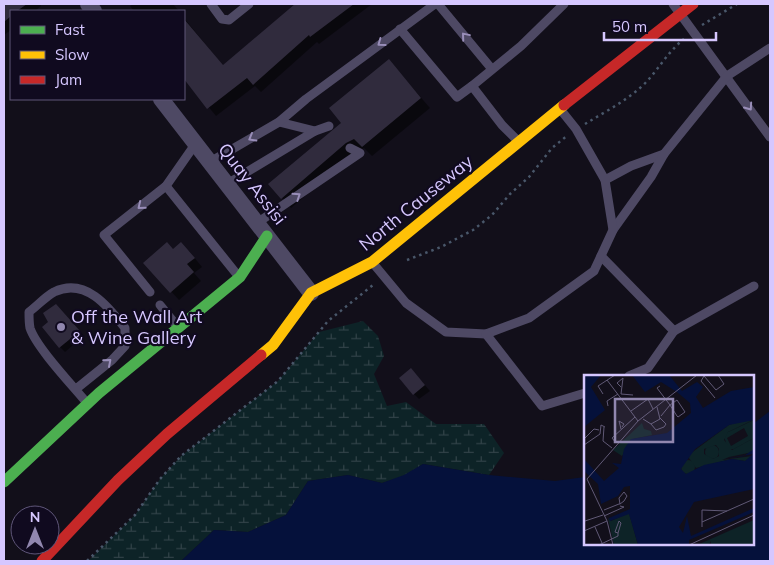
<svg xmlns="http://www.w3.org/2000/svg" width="774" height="565" viewBox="0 0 774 565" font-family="Mulish,sans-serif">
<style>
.wetland{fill:url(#wetland-marsh)}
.water{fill:#05113b}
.shadow{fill:#0007}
.building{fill:#302b3d}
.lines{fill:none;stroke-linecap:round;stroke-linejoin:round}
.path{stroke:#49576a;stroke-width:2.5;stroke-dasharray:2.5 4;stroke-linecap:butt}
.lane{stroke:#4e4964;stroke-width:9}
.street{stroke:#4e4964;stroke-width:16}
.fast{stroke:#4caf50;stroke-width:11}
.slow{stroke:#ffc107;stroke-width:11}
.jam{stroke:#c62828;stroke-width:11}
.oneway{stroke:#998eb9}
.poi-dot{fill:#9187af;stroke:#100a1f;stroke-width:2}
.labels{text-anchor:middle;stroke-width:4.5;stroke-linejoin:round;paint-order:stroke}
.street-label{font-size:18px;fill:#d6c7ff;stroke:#100a1f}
.poi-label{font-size:18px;fill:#d6c7ff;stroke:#100a1f;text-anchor:start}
.inset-road{fill:none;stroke:#605976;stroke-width:1}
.view{fill:#9187af;fill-opacity:0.15;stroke:#9187af;stroke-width:2.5}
.inset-edge{fill:none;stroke:#d6c7ff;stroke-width:2.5}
</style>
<defs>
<pattern id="wetland-marsh" width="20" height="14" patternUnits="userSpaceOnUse" patternTransform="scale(1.25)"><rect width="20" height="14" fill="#0d2327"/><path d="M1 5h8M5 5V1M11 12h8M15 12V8" fill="none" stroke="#304147"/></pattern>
</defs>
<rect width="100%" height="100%" fill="#120f1a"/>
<polygon class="wetland" points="363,321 378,336 384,356 374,374 387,406 406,402 436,424 484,424 504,453 489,475 423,464 404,476 382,483 348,475 308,481 286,515 248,532 214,530 181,561 88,561 135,515 160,479 181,456 278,381 319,332"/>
<polygon class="water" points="770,411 770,561 181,561 214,530 248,532 286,515 308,481 348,475 382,483 404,475 423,464 489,475 555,481 585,477 585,544 753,544 753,424"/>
<g class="shadow">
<polygon points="4,4 40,4 41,6 35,11 11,11 11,30 4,35"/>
<polygon points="133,4 173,4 179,11 134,11 130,6"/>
<polygon points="300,4 372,4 319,44 317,42 261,92 255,86 216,116 184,77 184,18 224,67"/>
<polygon points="398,71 430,108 372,156 364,148 356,152 291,208 270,184 343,123"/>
<polygon points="173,250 189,251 202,267 194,273 201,281 179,300 145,263"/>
<polygon points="61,310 84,336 65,352 60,347 50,322"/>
<polygon points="411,369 430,391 419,399 414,394"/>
</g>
<g class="building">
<polygon points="4,4 27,4 17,11 11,11 11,16 4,22"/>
<polygon points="295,4 354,4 310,37 309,35 253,85 247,78 207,109 184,79 184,19 223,65"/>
<polygon points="389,59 421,98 362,147 354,139 346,143 281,199 268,184 341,123 329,108"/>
<polygon points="167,242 173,249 181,242 195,258 187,264 194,272 170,293 143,263"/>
<polygon points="56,304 80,331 59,348 42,327 48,322 43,313"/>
<polygon points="411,368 425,385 413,395 399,378"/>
</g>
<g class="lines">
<g class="path">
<polyline points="702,25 737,4"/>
<path d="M585,124c18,-11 39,-22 55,-36 17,-15 26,-35 44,-49"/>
<polyline points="407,260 441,247 473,230 492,215 510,194 529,177 552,148 568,135"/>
<polyline points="87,561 135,515 160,479 181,456 278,381 328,321 373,285"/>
</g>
<g class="lane">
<polyline points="211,4 222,19 229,20 249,4"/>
<polyline points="438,4 491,68"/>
<polyline points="673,4 770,137"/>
<polyline points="400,29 457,97 472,86"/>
<polyline points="279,122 315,131 329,126"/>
<polyline points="519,142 502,125 472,86 521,46 564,4"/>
<polyline points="210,162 279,122 306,99 435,4"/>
<polyline points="605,180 631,166 664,154"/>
<polyline points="227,184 315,131"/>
<polyline points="166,186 239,277"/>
<polyline points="257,223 360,153 350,148"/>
<polyline points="613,230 651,177 664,154 727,76 770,48"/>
<polyline points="601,256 674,331 648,368 629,376"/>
<polyline points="372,262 406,303 446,332 486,334 529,318 594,271 613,230 605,180 576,129 560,109"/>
<polyline points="150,292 104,235 166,186 196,143"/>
<polyline points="160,305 177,326"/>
<polyline points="674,331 754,286"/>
<polyline points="486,334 542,406 585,393"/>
<path d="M76,389l36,-29 13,-14v-18c-17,-22 -40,-51 -71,-36 -9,5 -17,14 -25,20 0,5 0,11 1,16 6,19 43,58 57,75"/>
</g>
<g class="street">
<polyline points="88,4 94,11"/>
<polyline points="161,99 311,293"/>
</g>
<polyline class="fast" points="4,482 99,393 240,277 267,236"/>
<polyline class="slow" points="261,355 273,345 311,293 372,262 564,105"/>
<g class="jam">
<polyline points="564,105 693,4"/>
<polyline points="42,561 118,480 167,434 261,355"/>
</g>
</g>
<defs><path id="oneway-chevron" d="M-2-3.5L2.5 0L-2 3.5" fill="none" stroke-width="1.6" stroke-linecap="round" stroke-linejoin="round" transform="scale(1.25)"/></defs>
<g class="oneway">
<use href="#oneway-chevron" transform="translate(465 36) rotate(-130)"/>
<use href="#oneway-chevron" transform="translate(381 43) rotate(144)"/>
<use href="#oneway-chevron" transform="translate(749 107) rotate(55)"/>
<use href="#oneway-chevron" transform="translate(252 138) rotate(150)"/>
<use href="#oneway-chevron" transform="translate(297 196) rotate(-34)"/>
<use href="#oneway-chevron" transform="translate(141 206) rotate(141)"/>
<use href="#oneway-chevron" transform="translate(108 362) rotate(-41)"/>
</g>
<circle class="poi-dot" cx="61" cy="327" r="5"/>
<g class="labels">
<g class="street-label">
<text transform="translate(252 184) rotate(52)" y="6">Quay Assisi</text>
<text transform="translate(416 203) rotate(-39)" y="6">North Causeway</text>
</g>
<g class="poi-label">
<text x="71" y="323">Off the Wall Art<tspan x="71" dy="21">&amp; Wine Gallery</tspan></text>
</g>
</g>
<g transform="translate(584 375)">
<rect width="170" height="170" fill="#120f1a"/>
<path d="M170,45v18l-20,11h-6l-4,-13 4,-4zM160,53l4,8 -17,10 -4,-8zM121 77a7 7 0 1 1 14 0a7 7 0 1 1-14 0ZM97 92a7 7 0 1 1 14 0a7 7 0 1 1-14 0Z" fill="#0d2327" fill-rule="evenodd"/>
<path d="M160,45h9l-25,12 -4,8 8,10 22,-12 -1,14 -24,5 -7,3 30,-4 -7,5 -14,-2 -35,9 -7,-10 1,-4 39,-29zM132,70l3,4v7l-6,3 -9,-5v-5zM58,48l2,6 7,2 1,4 -19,4 -11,17 -9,-6zM170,145v20l-3,5h-40v-4l-2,4h-12z" fill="#0d2327" fill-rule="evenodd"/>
<path d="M45,138l9,32h-24l-6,-27 3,3z" fill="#0d2327"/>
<path d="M0,0h17l-10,12 14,23 -21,17zM48,0h37l13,16 15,-9 6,5 -7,10 7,11 28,-17 23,-4v33l-25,5 -34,24 -14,20 5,5 18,-9 28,-6 13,2 8,-7 -29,5 20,-3 10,-7v40l-60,13 -15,25 4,6 4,-17 4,20 63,-28v4l-65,28v5h-51l-9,-31 -19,7 -1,-3 21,-9v-23l-6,1 -6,9 -17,8 -3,-20 -14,-13v-12l20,22 15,-13 -7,-5 9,1 3,-15 7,-10 36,-6 24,-20 -1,-10 -13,-11 -16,-10 -16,10z" fill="#05113b"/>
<path class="inset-road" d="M120,1l12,14 8,-6 -6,-9M120,1l-3,5 14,17M23,5l31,41M76,11l-3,2 13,17 7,11 1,1 7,-5 -8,-12 -7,5 -9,11M37,12l-4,-4 6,-5 -2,16 12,1M19,19l-5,-8 17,-11M24,31l-1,-5 11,-7M47,36l17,-12 5,10M59,44l8,5 9,-5 -3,-12M67,49l5,6 8,-3 2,-3 -6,-6M20,52l-1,14 9,7M37,54l-2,-8 5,3 -2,3M0,64l10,-10 5,1M32,68l-4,-5 23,-21M0,70l16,-11 1,-9 4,2M20,135l15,-6h1l4,-3 3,-5 -3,-4 -5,6 1,6M20,141l20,-9 -4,-1M1,146l18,-6M23,146l6,24M118,147l52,-23M11,152l7,16M118,152v-17l25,1M0,156l23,-10 -20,-42 51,-58 59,-46M15,170l19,-9v-3l3,-10 -2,-2 -4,11 3,1M105,170l65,-30"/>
<path class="view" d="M31,24h58v43h-58z"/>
<rect width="170" height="170" class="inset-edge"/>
</g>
<rect width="774" height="565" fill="none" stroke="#d6c7ff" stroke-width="10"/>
<rect x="10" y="10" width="175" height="90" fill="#100a1f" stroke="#5f5679"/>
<rect x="20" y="26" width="25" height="8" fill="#4caf50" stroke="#5f5679"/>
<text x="55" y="35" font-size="15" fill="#d6c7ff">Fast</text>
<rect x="20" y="51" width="25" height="8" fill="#ffc107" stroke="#5f5679"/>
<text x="55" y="60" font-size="15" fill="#d6c7ff">Slow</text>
<rect x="20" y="76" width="25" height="8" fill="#c62828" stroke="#5f5679"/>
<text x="55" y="85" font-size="15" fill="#d6c7ff">Jam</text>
<g transform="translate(35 530)"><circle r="24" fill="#100a1f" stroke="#5f5679"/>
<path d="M0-4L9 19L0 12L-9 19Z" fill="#9187af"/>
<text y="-8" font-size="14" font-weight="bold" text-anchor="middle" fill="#d6c7ff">N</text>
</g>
<path d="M604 32v8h112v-8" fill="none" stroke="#d6c7ff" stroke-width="2.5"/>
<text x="612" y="32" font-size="15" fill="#d6c7ff" stroke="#100a1f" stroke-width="4" paint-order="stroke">50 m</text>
</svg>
